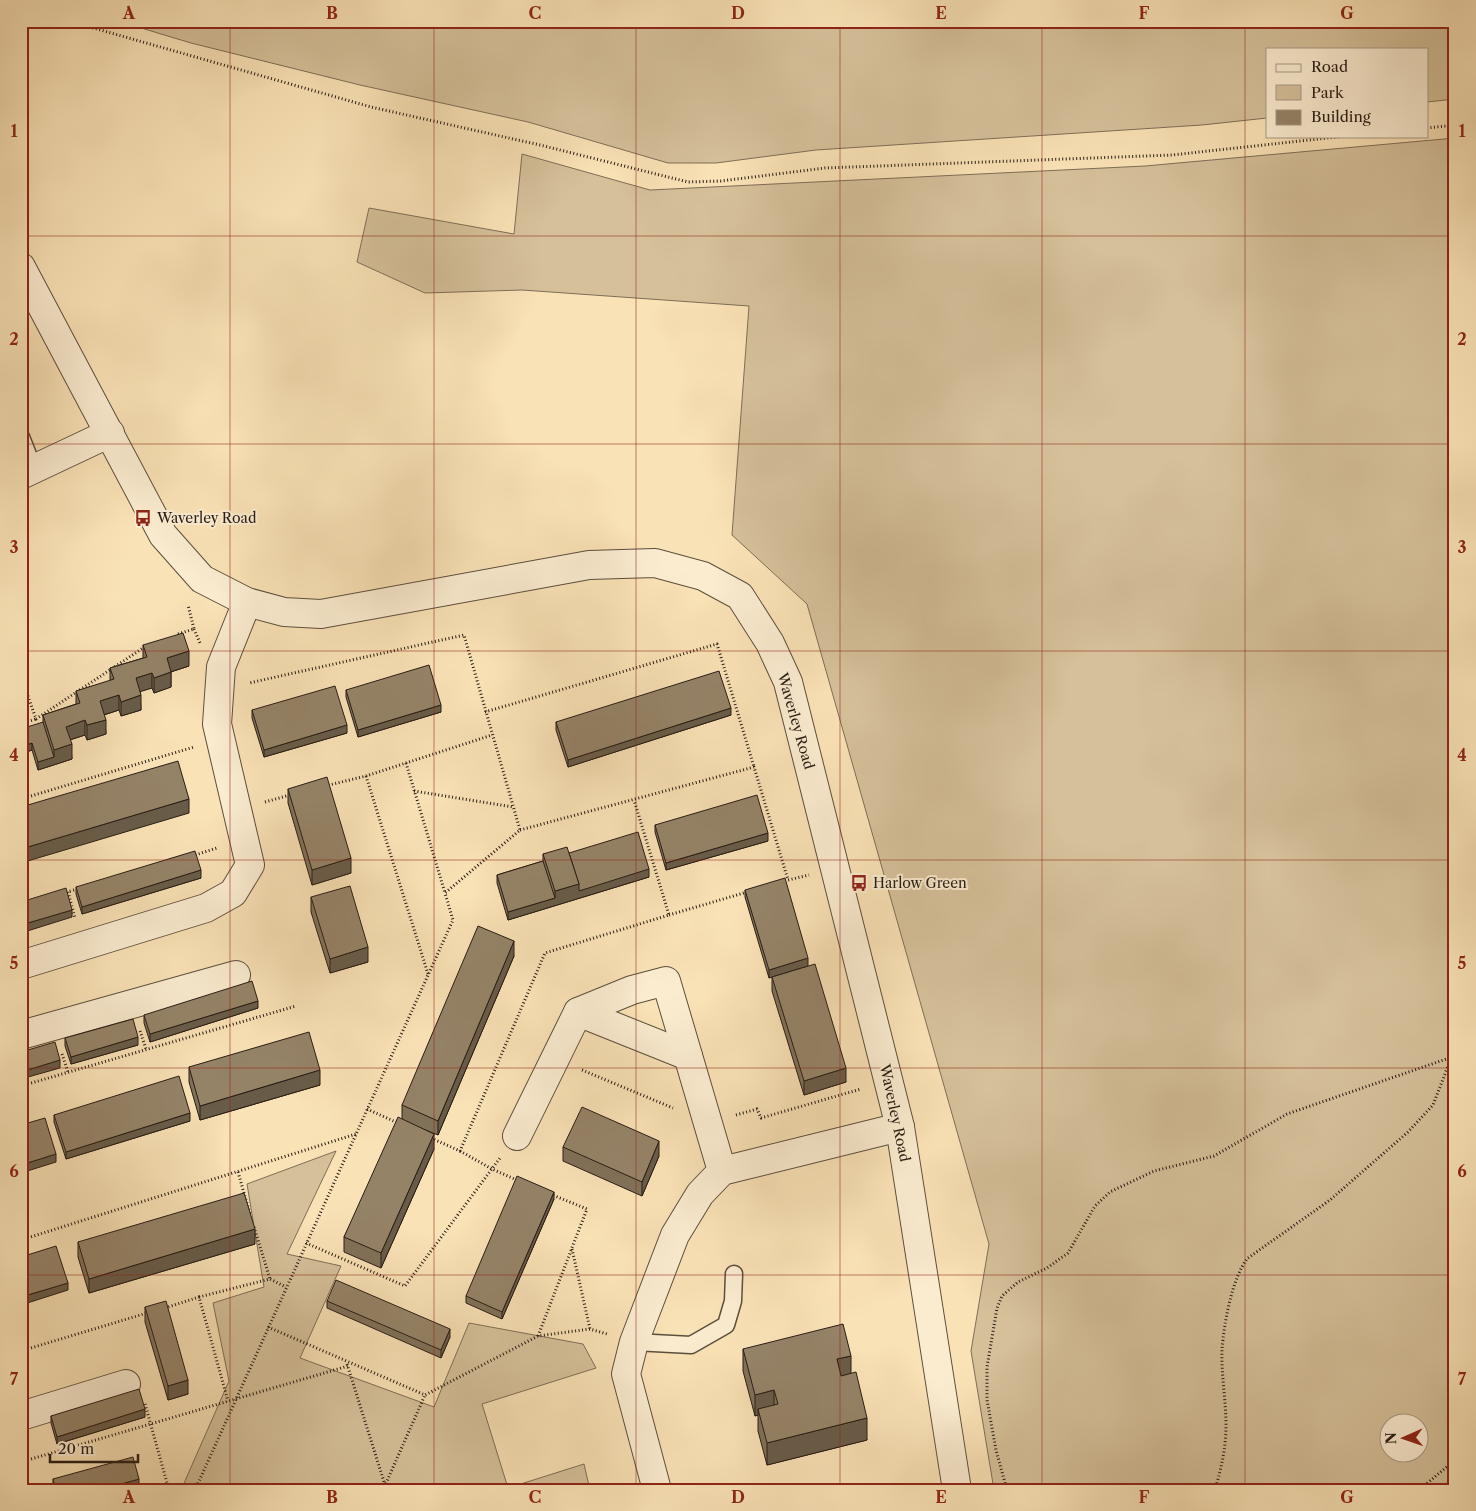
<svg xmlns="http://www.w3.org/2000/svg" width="1476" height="1511" viewBox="0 0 1476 1511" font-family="'Libre Caslon Text',serif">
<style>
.green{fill:#d5c09a;stroke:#7e6e57;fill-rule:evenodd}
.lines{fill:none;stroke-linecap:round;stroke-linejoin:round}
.service-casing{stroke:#5c4e3c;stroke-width:19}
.minor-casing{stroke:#5c4e3c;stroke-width:30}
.path{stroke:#281c14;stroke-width:3;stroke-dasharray:1 2.5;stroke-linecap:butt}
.service{stroke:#fbecd0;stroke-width:16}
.minor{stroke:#fbecd0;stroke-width:28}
.wall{fill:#807159;stroke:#281c14}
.shaded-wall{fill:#685c49;stroke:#281c14}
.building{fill:#958368;stroke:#281c14}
.grid{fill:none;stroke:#8f2418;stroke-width:1;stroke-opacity:0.55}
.labels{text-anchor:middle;stroke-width:4;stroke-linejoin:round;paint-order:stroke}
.poi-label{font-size:14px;fill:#281c14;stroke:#fbecd0;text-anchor:start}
.street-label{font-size:14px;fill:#281c14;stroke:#fbecd0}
.neatline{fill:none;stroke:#8f2418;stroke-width:2}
.grid-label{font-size:16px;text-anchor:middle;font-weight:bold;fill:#8f2418}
</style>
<rect width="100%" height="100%" fill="#f9e2b6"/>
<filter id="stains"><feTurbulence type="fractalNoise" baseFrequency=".004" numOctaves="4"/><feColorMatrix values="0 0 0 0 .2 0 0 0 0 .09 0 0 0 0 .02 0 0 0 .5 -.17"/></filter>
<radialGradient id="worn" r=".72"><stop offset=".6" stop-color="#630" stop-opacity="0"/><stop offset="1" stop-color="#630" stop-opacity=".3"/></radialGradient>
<g class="green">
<polygon points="118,21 1455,21 1455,99 1427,102 1427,49 1267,49 1267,118 1202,125 816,150 716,163 668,163 528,122 360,85 191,43"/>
<path d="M1455,138v1352h-461l-23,-139 18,-107 -182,-640 -75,-69 17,-229 -227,-16 -97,3 -68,-31 12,-54 145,26 8,-80 128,36 495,-24zM1388,1424h30v30h-30z"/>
<polygon points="336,1151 287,1254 341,1266 300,1358 434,1407 469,1323 583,1344 596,1368 482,1404 508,1488 584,1464 590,1490 181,1490 229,1381 213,1303 264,1287 247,1184"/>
</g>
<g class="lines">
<g class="service-casing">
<g id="service">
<polyline points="21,437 34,470"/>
<polyline points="634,1342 691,1345 726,1325 733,1301 734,1274"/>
</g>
</g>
<g class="minor-casing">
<g id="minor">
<polyline points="21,267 163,535 202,579 247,602 284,612 321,614 589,565 655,563 703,576 740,596 770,643 788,682 900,1127 957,1490"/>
<polyline points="21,475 110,433"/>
<polyline points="21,965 206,908 233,893 250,865 217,724 221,667 247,602"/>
<polyline points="578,1012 688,1056"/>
<polyline points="21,1035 236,975"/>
<polyline points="517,1136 578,1012 632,990 666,981 722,1171"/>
<polyline points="21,1416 126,1384"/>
<polyline points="657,1490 626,1374 634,1342 675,1235 700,1194 722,1171 900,1127"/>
</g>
</g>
<g class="path">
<polyline points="69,21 371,107 540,145 688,182 721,181 825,168 1172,155 1346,136"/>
<polyline points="1427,128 1455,125"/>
<polyline points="194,629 200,643"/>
<polyline points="178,634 194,629 188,605"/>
<polyline points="21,676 36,719 146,646"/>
<polyline points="485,712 717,644 754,767"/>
<polyline points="21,724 36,719"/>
<polyline points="406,763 445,893"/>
<polyline points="366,776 428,974"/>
<polyline points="325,786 366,776 492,735"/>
<polyline points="414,791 513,807"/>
<polyline points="21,799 194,747"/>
<polyline points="265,802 290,795"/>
<polyline points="520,830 754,767 788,880 809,875"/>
<polyline points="192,856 217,848"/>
<polyline points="68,892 75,918"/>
<polyline points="63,893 78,889"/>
<polyline points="669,915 747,892"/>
<polyline points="140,1031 146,1049"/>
<polyline points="62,1054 68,1072"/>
<polyline points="582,1070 673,1108"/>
<polyline points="21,1086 296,1006"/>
<polyline points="367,1109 398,1123"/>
<polyline points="736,1115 757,1109 761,1118 861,1089"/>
<polyline points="431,1138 460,1151 545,953 669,915 634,800"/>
<polyline points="460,1151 492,1169 519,1181"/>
<polyline points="238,1172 250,1214"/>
<polyline points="254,1227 270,1279"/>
<polyline points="21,1240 356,1134"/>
<polyline points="306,1243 405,1286 500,1158"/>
<polyline points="572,1249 590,1329"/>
<polyline points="199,1297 270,1279 286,1287"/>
<polyline points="165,1308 199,1297 228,1401"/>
<polyline points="268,1327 425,1395 538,1336 590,1329 607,1334"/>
<polyline points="538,1336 587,1209 550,1194"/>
<polyline points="21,1351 147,1313"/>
<polyline points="347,1364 385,1485 397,1490"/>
<polyline points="145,1404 169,1490"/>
<polyline points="21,1462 348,1366"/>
<polyline points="195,1490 453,920 445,893 520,830 464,635 249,683"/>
<polyline points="367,1490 384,1485"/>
<polyline points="383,1490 425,1395"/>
<polyline points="1007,1490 996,1450 987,1400 987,1367 997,1308 1002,1296 1018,1282 1047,1268 1068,1253 1095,1206 1110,1192 1154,1171 1214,1156 1287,1114 1455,1056"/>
<path d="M1215,1490c6,-21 11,-42 11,-64 0,-26 -5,-52 -4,-77 2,-25 10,-72 26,-91l82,-58 78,-68 25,-27 22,-57"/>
<polyline points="1419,1490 1455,1460"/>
</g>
<use href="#service" class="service"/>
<use href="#minor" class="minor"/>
</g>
<g class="wall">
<polygon points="143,645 189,666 171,672 171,687 154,693 152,688 140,691 141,710 121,716 119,710 104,715 106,734 87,740 85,735 70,740 72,759 38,770 32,750 21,754 43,722 43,715 76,704 76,691 110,681 110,668 143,658"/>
<polygon points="346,690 441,712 358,737 346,697"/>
<polygon points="252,710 347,733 264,757 252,718"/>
<polygon points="731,715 568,767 556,730 556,722"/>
<polygon points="288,789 351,873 312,885 288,803"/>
<polygon points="655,825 768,841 666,870 655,832"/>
<polygon points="569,853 649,877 508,920 497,883 497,875 543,861 543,854"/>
<polygon points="201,878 82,914 76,894 76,887"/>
<polygon points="745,890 808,966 846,1082 804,1095 772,991 772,977 774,976 769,978 745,897"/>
<polygon points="311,897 368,962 330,973 311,912"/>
<polygon points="514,956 438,1135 425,1130 434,1149 381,1268 344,1252 344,1237 402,1119 402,1105"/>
<polygon points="258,1008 150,1042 144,1023 144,1015"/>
<polygon points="65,1038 138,1045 71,1064 65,1046"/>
<polygon points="189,1067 320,1085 200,1120 189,1082"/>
<polygon points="54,1115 190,1121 66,1159 54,1122"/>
<polygon points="563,1147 659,1156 642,1196 563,1161"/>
<polygon points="554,1199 502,1319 466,1303 466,1296"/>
<polygon points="78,1242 255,1244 89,1293 78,1257"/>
<polygon points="327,1301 450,1337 441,1358 327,1308"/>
<polygon points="145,1307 188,1394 168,1400 145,1322"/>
<polygon points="743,1349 851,1373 867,1440 767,1465 758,1431 758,1415 755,1416 743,1371"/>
<polygon points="51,1416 145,1417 57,1444 51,1423"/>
<polygon points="53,1479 139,1486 126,1490 54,1490 53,1487"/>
</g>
<g class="shaded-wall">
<polygon points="189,651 189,666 167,673 167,658"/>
<polygon points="171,672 171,687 154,693 154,678"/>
<polygon points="152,673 152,688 136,693 136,678"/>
<polygon points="119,695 119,710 100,716 100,701"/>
<polygon points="141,695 141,710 121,716 121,702"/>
<polygon points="441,705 441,712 358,737 358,730"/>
<polygon points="731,708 731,715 568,767 568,760"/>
<polygon points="85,720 85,735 66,741 66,727"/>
<polygon points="106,720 106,734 87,740 87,725"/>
<polygon points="347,725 347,733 264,757 264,750"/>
<polygon points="32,743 32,750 21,754 21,747"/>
<polygon points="72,744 72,759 38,770 38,762 54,757 54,750"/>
<polygon points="189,799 189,813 21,863 21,849"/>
<polygon points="768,833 768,841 666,870 666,863"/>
<polygon points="351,858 351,873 312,885 312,870"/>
<polygon points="649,869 649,877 508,920 508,912 555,898 555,891 579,884"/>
<polygon points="201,870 201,878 82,914 82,907"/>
<polygon points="72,910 72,917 21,933 21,925"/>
<polygon points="514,941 514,956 438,1135 438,1121"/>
<polygon points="368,947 368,962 330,973 330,959"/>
<polygon points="808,958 808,966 769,978 769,970"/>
<polygon points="258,1001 258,1008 150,1042 150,1034"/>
<polygon points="138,1037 138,1045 71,1064 71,1057"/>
<polygon points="60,1060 60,1068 21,1079 21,1072"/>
<polygon points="846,1068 846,1082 804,1095 804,1081"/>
<polygon points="320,1070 320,1085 200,1120 200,1106"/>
<polygon points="190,1113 190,1121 66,1159 66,1152"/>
<polygon points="434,1134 434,1149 381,1268 381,1253"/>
<polygon points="659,1141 659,1156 642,1196 642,1182"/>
<polygon points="56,1154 56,1162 21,1173 21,1165"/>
<polygon points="554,1192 554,1199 502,1319 502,1312"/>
<polygon points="255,1229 255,1244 89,1293 89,1279"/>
<polygon points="68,1283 68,1290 21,1305 21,1297"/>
<polygon points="450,1329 450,1337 441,1358 441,1350"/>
<polygon points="851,1356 851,1377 837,1381 837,1359"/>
<polygon points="188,1380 188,1394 168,1400 168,1386"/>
<polygon points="774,1390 774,1411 758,1409 758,1415 755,1416 755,1395"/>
<polygon points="145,1409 145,1417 57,1444 57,1437"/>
<polygon points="867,1418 867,1440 767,1465 767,1443"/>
<polygon points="139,1479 139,1486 126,1490 100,1490"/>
</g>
<g class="building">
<polygon points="183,633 189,651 167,658 171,672 154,678 152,673 136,678 141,695 121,702 119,695 100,701 106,720 87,725 85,720 66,727 72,744 54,750 43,715 80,703 76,691 114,679 110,668 147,657 143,645"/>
<polygon points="429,665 441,705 358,730 346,690"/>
<polygon points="719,671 731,708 568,760 556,722"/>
<polygon points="335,686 347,725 264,750 252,710"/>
<polygon points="43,722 54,757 38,762 32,743 21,747 21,729"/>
<polygon points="178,761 189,799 21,849 21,807"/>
<polygon points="327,777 351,858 312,870 288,789"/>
<polygon points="757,795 768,833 666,863 655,825"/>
<polygon points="638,832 649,869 579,891 579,884 569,853"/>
<polygon points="567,847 579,884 555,891 543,854"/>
<polygon points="195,851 201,870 82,907 76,887"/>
<polygon points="543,861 555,898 508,912 497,875"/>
<polygon points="785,878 808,958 769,970 745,890"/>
<polygon points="350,886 368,947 330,959 311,897"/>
<polygon points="66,888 72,910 21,925 21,902"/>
<polygon points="478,926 514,941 438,1121 402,1105"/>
<polygon points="815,964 846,1068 804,1081 772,977"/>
<polygon points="252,981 258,1001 150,1034 144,1015"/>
<polygon points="133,1019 138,1037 71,1057 65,1038"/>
<polygon points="309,1032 320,1070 200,1106 189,1067"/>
<polygon points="55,1042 60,1060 21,1072 21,1052"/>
<polygon points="179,1076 190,1113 66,1152 54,1115"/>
<polygon points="582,1107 659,1141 642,1182 563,1147"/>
<polygon points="398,1117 434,1134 381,1253 344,1237"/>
<polygon points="45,1118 56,1154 21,1165 21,1125"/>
<polygon points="517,1176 554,1192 502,1312 466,1296"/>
<polygon points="244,1193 255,1229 89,1279 78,1242"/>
<polygon points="56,1246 68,1283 21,1297 21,1257"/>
<polygon points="336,1280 450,1329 441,1350 327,1301"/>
<polygon points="166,1301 188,1380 168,1386 145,1307"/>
<polygon points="843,1324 851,1356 837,1359 841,1376 856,1372 867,1418 767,1443 758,1409 778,1404 774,1390 755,1395 743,1349"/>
<polygon points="139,1389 145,1409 57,1437 51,1416"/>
<polygon points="133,1457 139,1479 100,1490 56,1490 53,1479"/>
<polygon points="46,1484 48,1490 27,1490"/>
</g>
<path class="grid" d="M230,21v1469M434,21v1469M636,21v1469M840,21v1469M1042,21v1469M1245,21v1469M21,236h1434M21,444h1434M21,651h1434M21,860h1434M21,1068h1434M21,1275h1434"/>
<defs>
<g id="bus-bare" transform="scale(1.35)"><path d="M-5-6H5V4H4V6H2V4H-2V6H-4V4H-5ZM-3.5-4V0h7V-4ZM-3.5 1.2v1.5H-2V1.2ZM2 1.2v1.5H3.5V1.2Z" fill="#8f2418" stroke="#fbecd0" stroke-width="2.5" paint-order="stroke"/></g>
</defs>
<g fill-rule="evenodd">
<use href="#bus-bare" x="143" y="518"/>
<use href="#bus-bare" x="859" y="883"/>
</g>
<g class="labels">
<g class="poi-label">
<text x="157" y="523">Waverley Road</text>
<text x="873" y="888">Harlow Green</text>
</g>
<g class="street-label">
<text transform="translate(796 721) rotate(74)" y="5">Waverley Road</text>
<text transform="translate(895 1113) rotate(78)" y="5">Waverley Road</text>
</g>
</g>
<rect width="1476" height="1511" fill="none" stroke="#f9e2b6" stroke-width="55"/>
<rect x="1266" y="48" width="162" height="90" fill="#fbecd0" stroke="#a79985"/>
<rect x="1276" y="64" width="25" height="8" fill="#fbecd0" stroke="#a79985"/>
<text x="1311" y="72" font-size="15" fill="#281c14">Road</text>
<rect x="1276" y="85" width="25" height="15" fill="#d5c09a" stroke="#a79985"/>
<text x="1311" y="98" font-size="15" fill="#281c14">Park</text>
<rect x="1276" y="110" width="25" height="15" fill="#958368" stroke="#a79985"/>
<text x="1311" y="122" font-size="15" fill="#281c14">Building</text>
<g transform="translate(1404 1438) rotate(268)"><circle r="24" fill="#fbecd0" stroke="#a79985"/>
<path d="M0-4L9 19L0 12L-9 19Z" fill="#8f2418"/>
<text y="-8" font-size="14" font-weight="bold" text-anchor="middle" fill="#281c14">N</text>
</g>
<path d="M50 1454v8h88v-8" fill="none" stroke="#281c14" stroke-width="2.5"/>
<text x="58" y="1454" font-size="15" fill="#281c14" stroke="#fbecd0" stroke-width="4" paint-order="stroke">20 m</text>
<rect x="28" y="28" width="1420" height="1456" class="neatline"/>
<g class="grid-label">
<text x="129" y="19">A</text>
<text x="332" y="19">B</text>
<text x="535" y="19">C</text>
<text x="738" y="19">D</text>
<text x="941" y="19">E</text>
<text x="1144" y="19">F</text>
<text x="1347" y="19">G</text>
<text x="14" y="137">1</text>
<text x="1462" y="137">1</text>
<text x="14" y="345">2</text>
<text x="1462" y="345">2</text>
<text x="14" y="553">3</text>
<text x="1462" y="553">3</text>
<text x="14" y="761">4</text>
<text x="1462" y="761">4</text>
<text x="14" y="969">5</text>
<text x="1462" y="969">5</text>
<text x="14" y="1177">6</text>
<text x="1462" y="1177">6</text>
<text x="14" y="1385">7</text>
<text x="1462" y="1385">7</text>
<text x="129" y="1503">A</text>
<text x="332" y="1503">B</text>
<text x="535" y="1503">C</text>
<text x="738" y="1503">D</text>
<text x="941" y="1503">E</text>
<text x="1144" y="1503">F</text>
<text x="1347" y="1503">G</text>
</g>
<rect width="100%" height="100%" filter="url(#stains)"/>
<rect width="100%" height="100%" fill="url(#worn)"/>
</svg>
